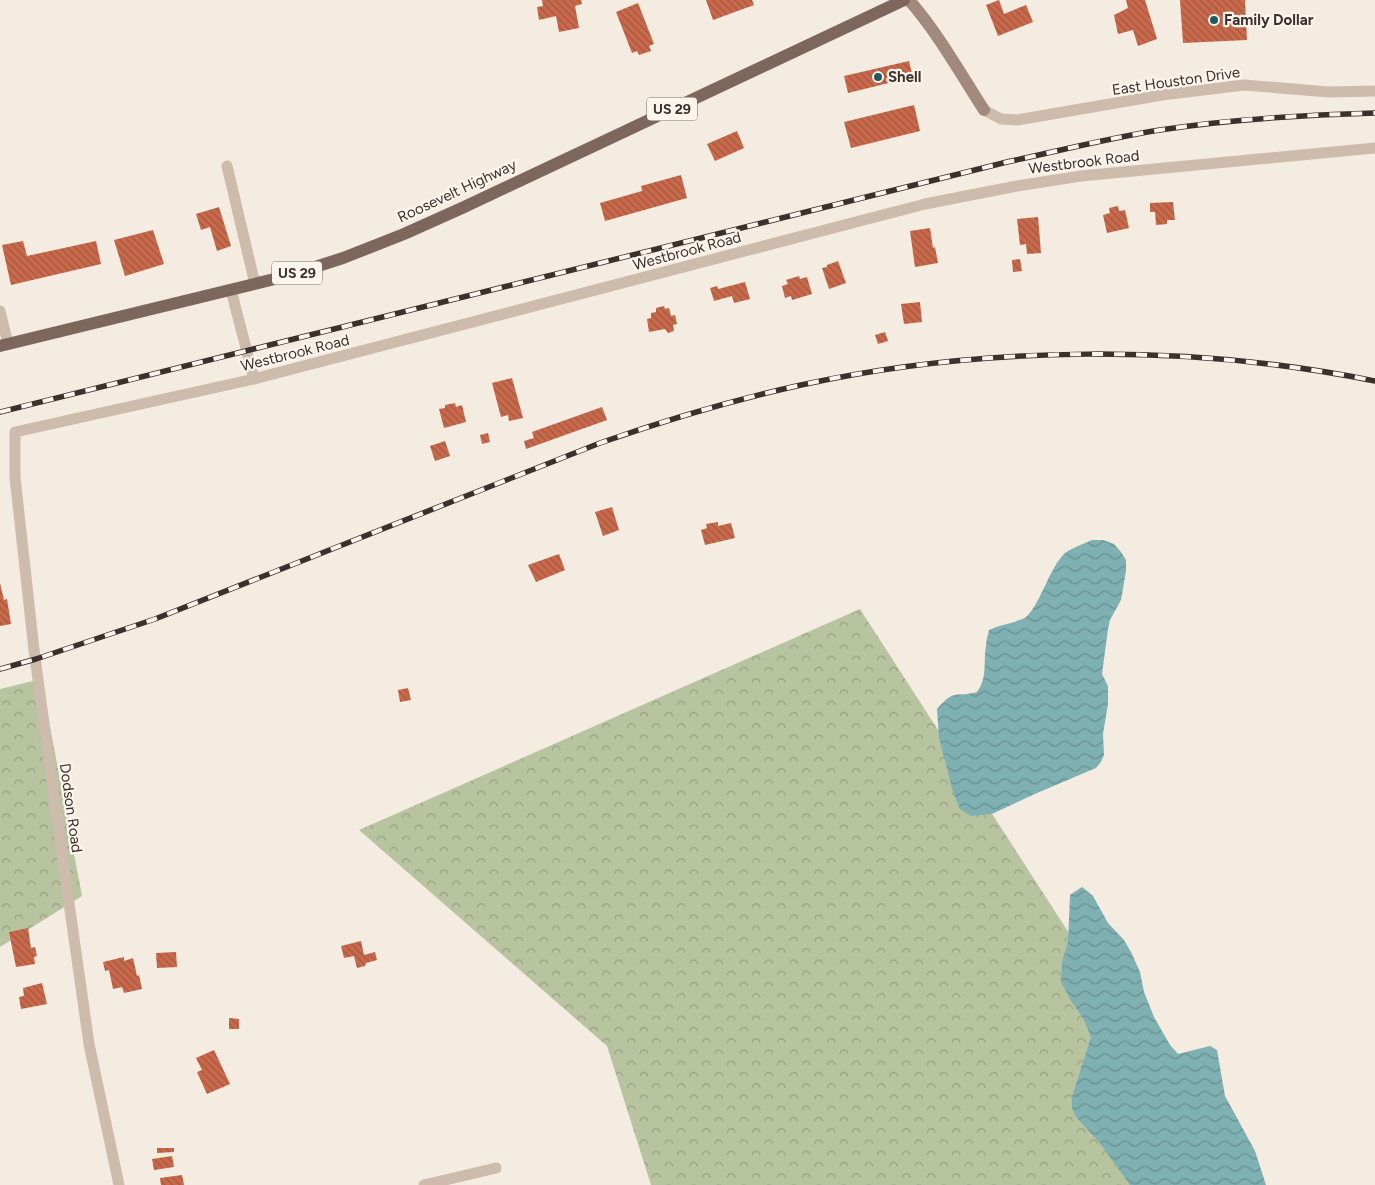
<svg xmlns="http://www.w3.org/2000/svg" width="1375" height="1185" viewBox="0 0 1375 1185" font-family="Figtree,sans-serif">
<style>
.forest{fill:url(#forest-crowns)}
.water{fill:url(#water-waves)}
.building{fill:url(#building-back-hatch)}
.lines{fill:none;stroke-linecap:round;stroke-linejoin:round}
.street{stroke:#cdbbac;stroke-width:11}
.secondary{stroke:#a18a7d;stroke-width:12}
.primary{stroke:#7d675c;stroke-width:12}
.rail-casing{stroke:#3b302b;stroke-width:5.5}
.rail{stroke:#fbf5ee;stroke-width:4;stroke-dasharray:11;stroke-linecap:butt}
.poi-dot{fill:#1f5a5e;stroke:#fbf5ee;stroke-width:2}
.labels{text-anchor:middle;stroke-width:4.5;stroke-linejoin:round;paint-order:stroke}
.shield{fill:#fbf5ee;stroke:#756b66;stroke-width:1}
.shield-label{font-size:14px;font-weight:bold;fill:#3b302b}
.poi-label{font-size:15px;font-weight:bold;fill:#3b302b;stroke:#fbf5ee;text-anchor:start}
.street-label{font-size:15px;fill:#3b302b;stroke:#fbf5ee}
</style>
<defs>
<pattern id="forest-crowns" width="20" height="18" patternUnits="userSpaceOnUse" patternTransform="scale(1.25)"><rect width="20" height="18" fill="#b8c4a0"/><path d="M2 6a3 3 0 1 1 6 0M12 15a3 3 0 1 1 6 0" fill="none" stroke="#97a083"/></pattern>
<pattern id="water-waves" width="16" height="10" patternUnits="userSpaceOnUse" patternTransform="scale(1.25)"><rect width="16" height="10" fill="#7fb0b2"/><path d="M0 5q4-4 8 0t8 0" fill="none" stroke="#699091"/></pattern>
<pattern id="building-back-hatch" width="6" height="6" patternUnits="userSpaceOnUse" patternTransform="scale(1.25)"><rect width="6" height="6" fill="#c8694b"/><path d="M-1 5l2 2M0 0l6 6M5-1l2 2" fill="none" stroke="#a4573f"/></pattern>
</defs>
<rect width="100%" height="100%" fill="#f4ebe1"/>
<g class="forest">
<polygon points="860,609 1087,961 1240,1185 651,1185 607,1046 359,830"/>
<polygon points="41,679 82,896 0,947 0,689"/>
</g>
<g class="water">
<path d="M1092,540h11l11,4 7,8 5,8v11l-5,29 -11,20 -2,9 -6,45 6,12v18l-5,30 1,21 -3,7 -5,6 -59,25 -45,21 -21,2 -11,-7 -7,-17 -14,-54 -2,-29c18,-21 18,-11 40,-17 11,-15 6,-29 9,-46 0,-6 2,-11 3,-16 10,-5 30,-8 37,-13 14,-12 23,-48 38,-63 7,-6 20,-10 28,-14z"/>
<polygon points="1082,887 1093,896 1108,923 1124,940 1131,952 1140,972 1144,992 1154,1017 1170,1045 1178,1054 1210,1046 1217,1050 1225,1096 1255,1151 1266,1185 1130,1185 1099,1142 1076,1117 1072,1108 1072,1097 1091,1037 1083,1018 1071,1001 1061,982 1062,962 1068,942 1070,895"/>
</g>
<g class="building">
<polygon points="542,0 581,0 582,4 575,6 579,28 559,32 556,16 539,20 537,7 543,6"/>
<polygon points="706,0 752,0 754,5 713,20"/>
<polygon points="999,0 1004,14 1026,5 1033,22 998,36 986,5"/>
<polygon points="1126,0 1145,0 1157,39 1138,46 1133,30 1118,34 1114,15 1128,8"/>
<polygon points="1180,0 1245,0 1247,40 1183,43"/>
<polygon points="638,3 654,44 649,46 651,51 639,55 637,51 632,53 616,12"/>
<polygon points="909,61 913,77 848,93 844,76"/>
<polygon points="914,105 920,131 851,148 844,122"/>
<polygon points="737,131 744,148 715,161 707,144"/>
<polygon points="681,175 687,198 605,221 600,203 642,191 641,186"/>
<polygon points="1173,202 1175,220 1167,220 1167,224 1156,225 1155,212 1150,212 1150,203"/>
<polygon points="1118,206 1119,211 1125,210 1129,228 1107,233 1103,215 1110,213 1109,208"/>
<polygon points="219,207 231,246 217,251 210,227 201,230 196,214"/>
<polygon points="1038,217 1041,253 1027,254 1026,244 1020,245 1017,219"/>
<polygon points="930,228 933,248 935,247 938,263 915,267 910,231"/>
<polygon points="153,230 164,264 125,276 114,240"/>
<polygon points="23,241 27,256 96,241 101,264 11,285 2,245"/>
<polygon points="1020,259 1022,271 1013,272 1012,260"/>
<polygon points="838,261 846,283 829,289 822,268 827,267 827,265"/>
<polygon points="799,276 800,279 807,277 812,294 792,300 791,296 785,298 782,286 788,284 786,280"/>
<polygon points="745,282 750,299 734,303 732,296 714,301 710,288 717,286 718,289"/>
<polygon points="920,302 922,322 904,324 901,304"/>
<polygon points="664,306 665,309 669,308 671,316 675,315 677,324 673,325 674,331 668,333 665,329 649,332 647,319 651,318 651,313 656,312 656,308"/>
<polygon points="885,332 888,341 878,344 875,335"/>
<polygon points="512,378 523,418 509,421 508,415 501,417 492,383"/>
<polygon points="455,403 456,407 462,405 466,422 444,428 439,409 445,408 445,405"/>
<polygon points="602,407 607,420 526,449 524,441 534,438 532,432"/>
<polygon points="488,433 490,442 482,444 480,435"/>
<polygon points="445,441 450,456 435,461 430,446"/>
<polygon points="612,507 619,530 603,536 595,512"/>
<polygon points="718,522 718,526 731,523 735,538 705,545 701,530 707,528 706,524"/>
<polygon points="559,554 565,570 536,582 528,565"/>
<polygon points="0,583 4,600 7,599 11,624 0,626"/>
<polygon points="408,688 411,700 400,702 398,690"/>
<polygon points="28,928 31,948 35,947 37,956 34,957 35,964 16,967 9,932"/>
<polygon points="361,941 364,955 375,952 377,960 366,963 365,966 357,968 354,956 344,958 341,946"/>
<polygon points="176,952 177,967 157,968 156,953"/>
<polygon points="124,957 124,961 133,958 137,976 139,975 142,989 124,993 122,987 113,989 109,970 105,971 103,962"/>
<polygon points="42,983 47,1004 21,1009 19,997 24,996 23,988"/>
<polygon points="229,1018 239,1019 239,1029 229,1029"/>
<polygon points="214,1050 230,1084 207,1094 197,1072 202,1070 196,1058"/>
<polygon points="157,1148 174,1148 174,1152 157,1153"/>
<polygon points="172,1156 174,1167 154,1170 152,1159"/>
<polygon points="182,1175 184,1185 161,1185 160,1178"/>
</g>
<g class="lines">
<g class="street">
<polyline points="984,110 1001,119 1017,120 1162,95 1244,85 1329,92 1375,91"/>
<polyline points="227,166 255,284"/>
<polyline points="231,290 254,379"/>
<polyline points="0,311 8,344"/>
<polyline points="119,1185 89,1044 54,797 34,650 15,477 15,432 254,379 925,204 1017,186 1081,176 1375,148"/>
<polyline points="424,1185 496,1168"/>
</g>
<path class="secondary" d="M909,0c29,33 51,73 75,110"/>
<polyline class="primary" points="0,346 287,276 343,258 404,234 462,208 904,0"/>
<g class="rail-casing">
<g id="rail">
<path d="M0,412l1007,-250c51,-11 102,-24 153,-32 71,-11 143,-15 215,-17"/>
<path d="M0,669l36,-10 119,-40 445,-176c66,-23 133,-43 201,-58 182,-40 392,-41 574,-4"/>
</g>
</g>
<use href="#rail" class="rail"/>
</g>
<g class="poi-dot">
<circle cx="1214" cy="20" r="5"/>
<circle cx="878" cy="77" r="5"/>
</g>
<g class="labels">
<g class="shield">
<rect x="647" y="97.5" width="50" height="23" rx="4"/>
<rect x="272" y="261.5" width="50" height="23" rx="4"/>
</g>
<g class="shield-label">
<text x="672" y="114">US 29</text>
<text x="297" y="278">US 29</text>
</g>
<g class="poi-label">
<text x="1224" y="25">Family Dollar</text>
<text x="888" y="82">Shell</text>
</g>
<g class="street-label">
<text transform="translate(1176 81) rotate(-8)" y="5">East Houston Drive</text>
<text transform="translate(1084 162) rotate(-7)" y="5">Westbrook Road</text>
<text transform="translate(457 191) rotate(-25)" y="5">Roosevelt Highway</text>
<text transform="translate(687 251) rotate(-15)" y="5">Westbrook Road</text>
<text transform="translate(295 353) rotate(-14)" y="5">Westbrook Road</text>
<text transform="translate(71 808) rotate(82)" y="5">Dodson Road</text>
</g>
</g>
</svg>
